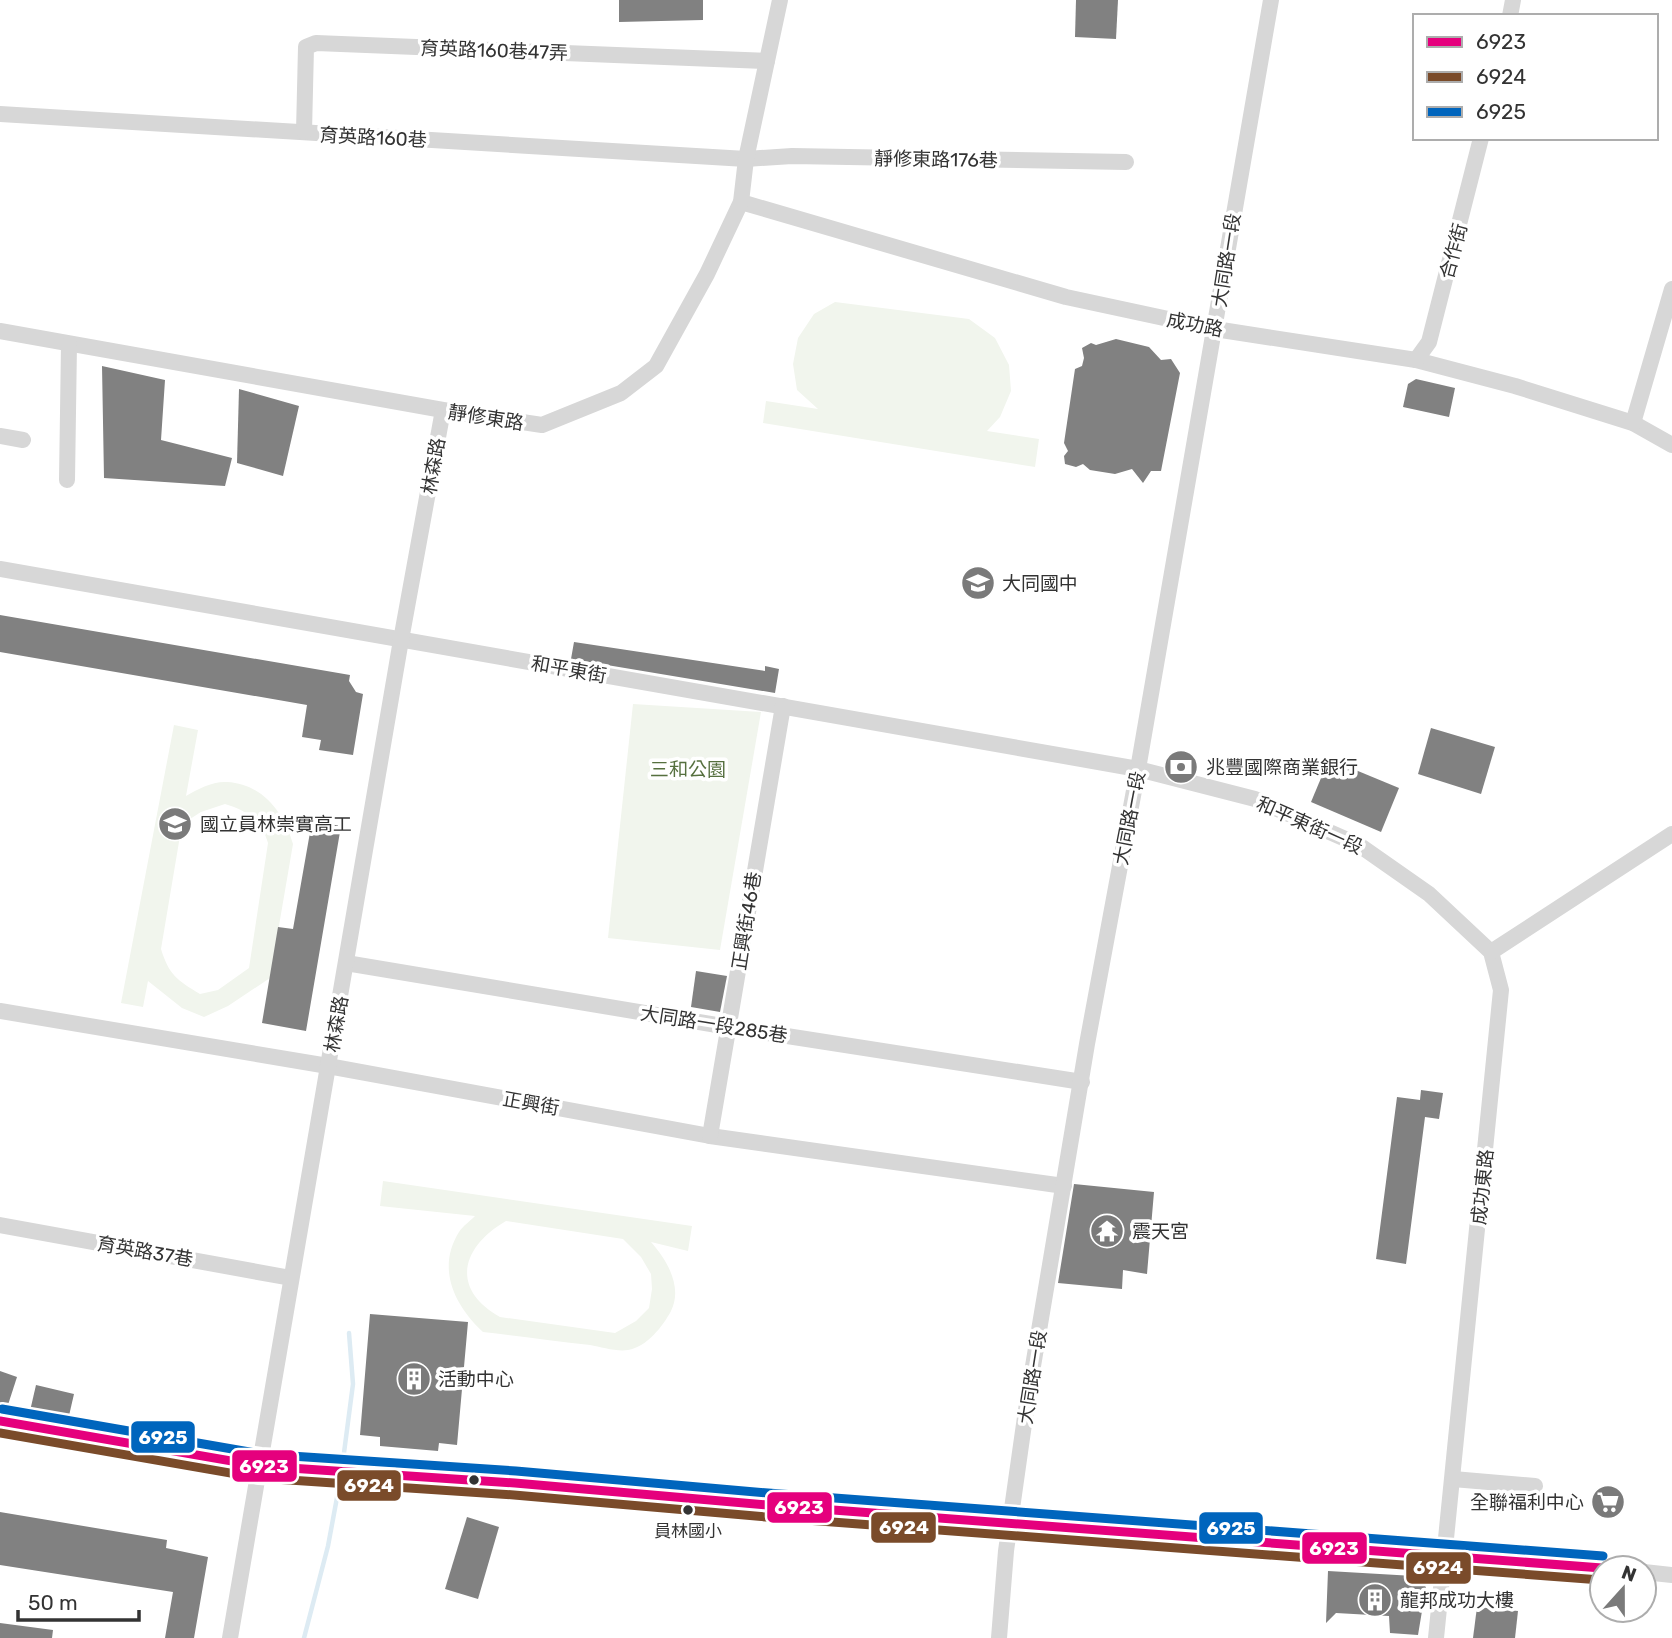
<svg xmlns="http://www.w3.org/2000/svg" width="1672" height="1638" viewBox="0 0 1672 1638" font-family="Rubik,'Noto Sans TC',sans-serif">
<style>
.green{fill:#f1f5ed;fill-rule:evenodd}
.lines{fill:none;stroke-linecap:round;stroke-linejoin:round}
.stream{stroke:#ddebf3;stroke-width:4.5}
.building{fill:#818181}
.street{stroke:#d7d7d7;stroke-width:16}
.bus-1-casing{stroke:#fff;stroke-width:14}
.bus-2-casing{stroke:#fff;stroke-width:14}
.bus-3-casing{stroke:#fff;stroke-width:14}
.bus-1{stroke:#e5007d;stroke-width:9}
.bus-2{stroke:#7a4b2a;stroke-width:9}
.bus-3{stroke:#0065bd;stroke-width:9}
.bus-dot{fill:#333;stroke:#fff;stroke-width:2.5}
.labels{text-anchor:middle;stroke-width:7;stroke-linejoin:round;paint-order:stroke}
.bus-label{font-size:17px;fill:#333;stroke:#fff}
.street-label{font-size:19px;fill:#333;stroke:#fff}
.poi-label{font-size:19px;fill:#333;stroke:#fff;text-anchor:start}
.park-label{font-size:19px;fill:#56703f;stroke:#fff}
.line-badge{stroke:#fff;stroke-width:2.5}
.badge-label{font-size:19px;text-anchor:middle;font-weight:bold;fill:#fff}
</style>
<rect width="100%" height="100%" fill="#fff"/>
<g class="green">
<polygon points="835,302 969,319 995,338 1009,365 1011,391 1000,417 987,431 1039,439 1035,467 763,423 766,401 818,409 797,390 793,364 798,338 814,314"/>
<polygon points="633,704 761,712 720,950 608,938"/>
<path d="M174,725l24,5 -12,66c12,-7 27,-15 41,-14 36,2 57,31 66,62l-23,134 -42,28 -24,11 -22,-9 -34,-27 -5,26 -22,-4zM225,804c21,6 37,17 43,39l-19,125 -31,22 -18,4c-23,-14 -31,-19 -39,-45l21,-125 19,-12z"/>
<path d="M383,1181l309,45 -4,25 -37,-9c16,18 32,45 20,69 -8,15 -24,36 -43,39 -11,2 -27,-3 -38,-5 -35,-4 -71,-9 -107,-13 -28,-26 -47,-63 -24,-100 4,-6 11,-11 16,-16l-95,-10zM506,1221l117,18 18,18 10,17 1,15 -3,19 -13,13 -21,12 -115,-16c-50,-28 -39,-70 6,-96z"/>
</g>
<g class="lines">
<g class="stream">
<polyline points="342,1468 353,1384 349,1333"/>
<polyline points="304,1638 328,1546 341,1476"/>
</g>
</g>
<g class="building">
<polygon points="619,0 703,0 703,20 619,22"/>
<polygon points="1076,0 1118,0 1116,39 1075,37"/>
<polygon points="1116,339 1149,347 1161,360 1171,359 1180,373 1161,471 1151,471 1143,483 1132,469 1115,474 1090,470 1083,464 1076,467 1065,464 1064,456 1068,451 1064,443 1075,369 1082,366 1084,358 1082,348 1091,343 1096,345"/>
<polygon points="102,366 165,380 161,440 232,458 225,486 104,478"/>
<polygon points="1416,379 1455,388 1449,417 1403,407 1408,384"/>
<polygon points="239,389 299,406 283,476 237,463"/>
<polygon points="0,615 350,675 349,681 356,692 363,694 353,755 319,750 321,740 302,737 307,705 0,652"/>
<polygon points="574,642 765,671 765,666 779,669 775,693 571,659"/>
<polygon points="1431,728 1495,747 1481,794 1418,774"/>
<polygon points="1329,759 1399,788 1381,832 1311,802"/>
<polygon points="312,821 341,826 306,1031 262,1023 278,927 293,929"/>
<polygon points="696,971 727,976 720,1012 691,1007"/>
<polygon points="1421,1090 1443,1093 1439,1119 1425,1117 1406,1264 1376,1259 1397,1097 1420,1100"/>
<polygon points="1074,1184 1154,1192 1147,1274 1123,1270 1122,1289 1058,1283"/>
<polygon points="370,1314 468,1322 457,1445 439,1443 438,1451 380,1446 380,1437 360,1435"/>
<polygon points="0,1371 17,1377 6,1411 0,1411"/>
<polygon points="36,1385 74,1394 68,1420 30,1411"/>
<polygon points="0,1512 167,1540 166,1548 208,1557 194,1638 165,1638 173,1592 0,1565"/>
<polygon points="467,1517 499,1527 478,1599 445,1589"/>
<polygon points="1328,1571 1414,1576 1426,1587 1418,1635 1390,1633 1389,1616 1336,1613 1326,1623"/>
<polygon points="1477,1607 1518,1611 1515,1638 1473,1638"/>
<polygon points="0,1623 53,1630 52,1638 0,1638"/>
</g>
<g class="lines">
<g class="street">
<polyline points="1510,16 1513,0"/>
<polyline points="0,114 746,159 792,156 1126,162"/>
<polyline points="304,132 306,47 316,43 767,61"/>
<polyline points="741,202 1066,297 1215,329 1416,360 1515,386 1633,423 1672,445"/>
<polyline points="0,331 443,410 542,425 621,393 656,366 707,274 741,202 746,159 780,0"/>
<polyline points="1416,360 1429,342 1481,138"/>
<polyline points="1633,423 1672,289"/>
<polyline points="0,436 23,440"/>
<polyline points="67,480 69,344"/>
<polyline points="0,569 1138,769 1255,799 1359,845 1429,894 1491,952 1501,990 1436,1638"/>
<polyline points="1491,952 1672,834"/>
<polyline points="346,963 729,1027 1082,1082"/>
<polyline points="0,1011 328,1066 710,1136 1064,1186"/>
<polyline points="710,1136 783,706"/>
<polyline points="0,1225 291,1278"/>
<polyline points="0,1421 260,1466 515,1483 767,1505 1602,1568"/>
<polyline points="1453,1479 1535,1486"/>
<polyline points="1644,1572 1672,1575"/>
<polyline points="230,1638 401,640 443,410"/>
<polyline points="999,1638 1006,1551 1028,1396 1087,1044 1138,769 1271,0"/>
</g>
<g class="bus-1-casing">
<polyline id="bus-1" points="0,1421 260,1466 515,1483 767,1505 1602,1568"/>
</g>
<g class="bus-2-casing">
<polyline id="bus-2" points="0,1433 259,1478 514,1495 766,1517 1601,1580"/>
</g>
<g class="bus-3-casing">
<polyline id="bus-3" points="2,1409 261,1454 516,1471 768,1493 1603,1556"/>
</g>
<use href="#bus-1" class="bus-1"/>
<use href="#bus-2" class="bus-2"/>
<use href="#bus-3" class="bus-3"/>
</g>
<defs>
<g id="school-disc" transform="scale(1.75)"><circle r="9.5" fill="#7a7a7a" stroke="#fff"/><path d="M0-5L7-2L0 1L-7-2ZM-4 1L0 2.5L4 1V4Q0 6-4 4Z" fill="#fff"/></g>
<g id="bank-disc" transform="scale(1.75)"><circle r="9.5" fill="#7a7a7a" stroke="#fff"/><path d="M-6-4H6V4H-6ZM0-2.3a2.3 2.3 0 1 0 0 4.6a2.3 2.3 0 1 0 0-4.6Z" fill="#fff"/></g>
<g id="temple-disc" transform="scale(1.75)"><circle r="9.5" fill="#7a7a7a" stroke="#fff"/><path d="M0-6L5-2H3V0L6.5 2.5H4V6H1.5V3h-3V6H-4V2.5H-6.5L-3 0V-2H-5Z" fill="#fff"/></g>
<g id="building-disc" transform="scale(1.75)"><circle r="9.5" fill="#7a7a7a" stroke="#fff"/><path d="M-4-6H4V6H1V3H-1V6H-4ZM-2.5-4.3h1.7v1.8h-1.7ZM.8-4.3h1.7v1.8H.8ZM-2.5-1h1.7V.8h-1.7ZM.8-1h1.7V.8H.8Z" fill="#fff"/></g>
<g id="supermarket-disc" transform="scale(1.75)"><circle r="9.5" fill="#7a7a7a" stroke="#fff"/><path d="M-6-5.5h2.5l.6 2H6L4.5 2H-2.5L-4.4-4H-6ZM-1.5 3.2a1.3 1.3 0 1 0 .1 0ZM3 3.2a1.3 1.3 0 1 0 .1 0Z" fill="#fff"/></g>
</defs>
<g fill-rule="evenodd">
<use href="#school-disc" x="978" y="583"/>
<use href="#bank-disc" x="1181" y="767"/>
<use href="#school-disc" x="175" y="824"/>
<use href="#temple-disc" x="1107" y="1231"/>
<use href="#building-disc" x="414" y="1379"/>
<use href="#supermarket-disc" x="1608" y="1502"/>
<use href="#building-disc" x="1375" y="1600"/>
</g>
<g class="bus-dot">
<circle cx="474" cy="1480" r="6"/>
<circle cx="688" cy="1510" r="6"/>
</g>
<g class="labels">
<g class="bus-label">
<text x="688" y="1537">員林國小</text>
</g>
<g class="street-label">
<text transform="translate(494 50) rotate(2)" y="7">育英路160巷47弄</text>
<text transform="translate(373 137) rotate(3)" y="7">育英路160巷</text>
<text transform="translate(936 159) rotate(1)" y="7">靜修東路176巷</text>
<text transform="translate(1453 251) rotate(-75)" y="7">合作街</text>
<text transform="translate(1226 260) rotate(-81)" y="7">大同路一段</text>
<text transform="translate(1195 324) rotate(11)" y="7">成功路</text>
<text transform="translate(486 417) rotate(9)" y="7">靜修東路</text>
<text transform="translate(433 466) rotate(-80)" y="7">林森路</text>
<text transform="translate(569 669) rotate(10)" y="7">和平東街</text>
<text transform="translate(1129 818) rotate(-79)" y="7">大同路一段</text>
<text transform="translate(1310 825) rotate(24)" y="7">和平東街一段</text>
<text transform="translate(746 921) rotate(-81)" y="7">正興街46巷</text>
<text transform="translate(336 1024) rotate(-80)" y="7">林森路</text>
<text transform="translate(714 1024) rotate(9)" y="7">大同路一段285巷</text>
<text transform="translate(531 1103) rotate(10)" y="7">正興街</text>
<text transform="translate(1482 1187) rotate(-84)" y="7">成功東路</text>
<text transform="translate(145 1251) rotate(10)" y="7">育英路37巷</text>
<text transform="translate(1032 1377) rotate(-81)" y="7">大同路一段</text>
</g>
<g class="poi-label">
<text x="1002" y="590">大同國中</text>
<text x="1206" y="774">兆豐國際商業銀行</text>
<text x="200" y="831">國立員林崇實高工</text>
<text x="1132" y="1238">震天宮</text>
<text x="438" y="1386">活動中心</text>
<text x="1584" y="1509" text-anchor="end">全聯福利中心</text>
<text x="1400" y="1607">龍邦成功大樓</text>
</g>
<g class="park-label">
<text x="688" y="776">三和公園</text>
</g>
</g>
<g class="line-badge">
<rect x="130" y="1420" width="66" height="34" rx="7" fill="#0065bd"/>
<rect x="231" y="1449" width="67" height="34" rx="7" fill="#e5007d"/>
<rect x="336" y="1469" width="66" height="33" rx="7" fill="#7a4b2a"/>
<rect x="766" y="1491" width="67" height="33" rx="7" fill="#e5007d"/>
<rect x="870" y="1511" width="67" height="33" rx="7" fill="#7a4b2a"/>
<rect x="1198" y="1511" width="66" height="34" rx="7" fill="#0065bd"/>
<rect x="1301" y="1531" width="67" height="34" rx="7" fill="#e5007d"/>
<rect x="1405" y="1551" width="67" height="34" rx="7" fill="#7a4b2a"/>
</g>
<g class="badge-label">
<text x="163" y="1444">6925</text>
<text x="264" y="1473">6923</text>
<text x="369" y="1492">6924</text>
<text x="799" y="1514">6923</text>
<text x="904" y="1534">6924</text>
<text x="1231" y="1535">6925</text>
<text x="1334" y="1555">6923</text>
<text x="1438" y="1574">6924</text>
</g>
<rect x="1413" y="14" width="245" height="126" fill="#ffffff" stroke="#adadad" stroke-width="2"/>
<rect x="1427" y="37" width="35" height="10" fill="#e5007d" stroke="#adadad" stroke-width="2"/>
<text x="1476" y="49" font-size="21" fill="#333333">6923</text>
<rect x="1427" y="72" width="35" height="10" fill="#7a4b2a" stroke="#adadad" stroke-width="2"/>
<text x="1476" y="84" font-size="21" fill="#333333">6924</text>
<rect x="1427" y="107" width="35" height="10" fill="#0065bd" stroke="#adadad" stroke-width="2"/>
<text x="1476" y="119" font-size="21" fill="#333333">6925</text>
<g transform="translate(1623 1589) rotate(21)"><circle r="33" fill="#ffffff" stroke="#adadad" stroke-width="2"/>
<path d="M0-5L12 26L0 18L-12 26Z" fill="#7a7a7a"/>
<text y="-10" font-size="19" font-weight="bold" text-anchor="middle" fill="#333333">N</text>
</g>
<path d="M18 1610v10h121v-10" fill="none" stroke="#333333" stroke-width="3.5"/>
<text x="28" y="1610" font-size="21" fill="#333333" stroke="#ffffff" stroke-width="5" paint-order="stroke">50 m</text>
</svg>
